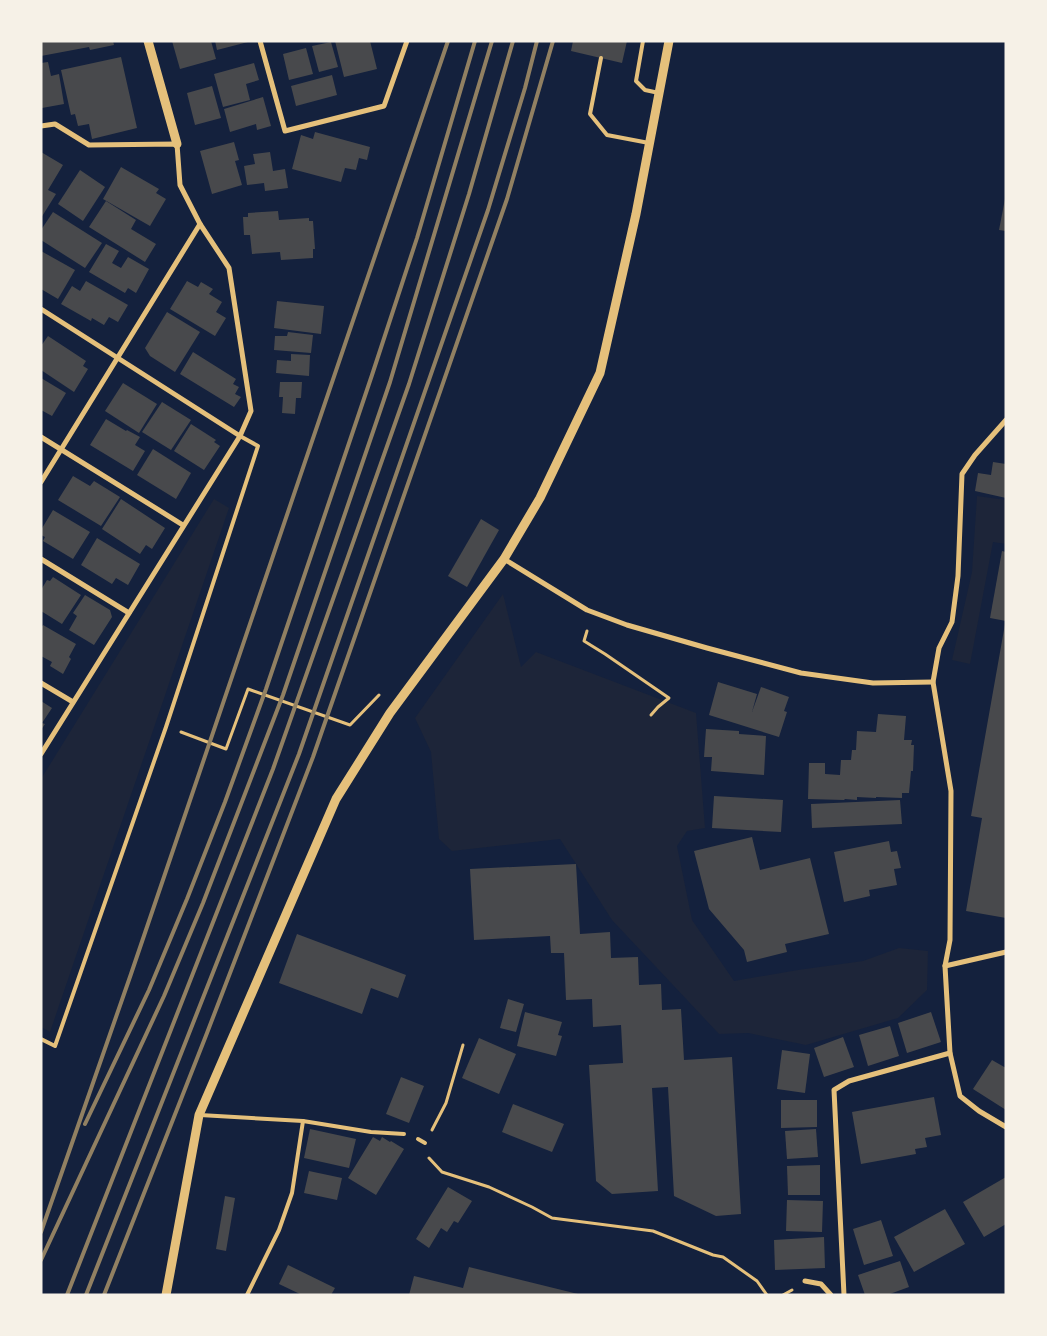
<svg xmlns="http://www.w3.org/2000/svg" width="1047" height="1336" viewBox="0 0 1047 1336" font-family="'IBM Plex Sans',sans-serif">
<style>
.green{fill:#1d2539}
.building{fill:#48494c}
.lines{fill:none;stroke-linecap:round;stroke-linejoin:round}
.path{stroke:#e5c07b;stroke-width:3}
.service{stroke:#e5c07b;stroke-width:4}
.minor{stroke:#e5c07b;stroke-width:5}
.tertiary{stroke:#e5c07b;stroke-width:9}
.rail{stroke:#918062;stroke-width:4}
</style>
<rect width="100%" height="100%" fill="#14213d"/>
<g class="green">
<polygon points="977,496 1006,500 1006,544 993,542 970,664 952,660 972,572"/>
<polygon points="214,499 229,508 50,1032 41,1027 41,779"/>
<polygon points="503,594 521,667 536,652 696,713 705,828 687,831 677,846 692,920 734,981 798,970 863,961 899,948 928,951 927,990 898,1018 806,1045 748,1033 719,1034 612,920 560,839 452,851 439,839 431,752 415,718"/>
</g>
<g class="building">
<polygon points="41,41 113,41 114,45 90,50 89,47 41,56"/>
<polygon points="172,41 211,41 216,59 180,69"/>
<polygon points="215,41 248,41 248,42 217,50"/>
<polygon points="335,41 370,41 377,69 344,77"/>
<polygon points="573,41 627,41 622,63 571,51"/>
<polygon points="331,42 338,67 319,72 312,46"/>
<polygon points="306,48 313,74 289,80 283,54"/>
<polygon points="121,57 137,128 92,139 89,124 78,126 75,114 71,115 61,70"/>
<polygon points="48,62 51,76 59,74 64,104 42,108 41,63"/>
<polygon points="254,63 259,80 246,84 250,100 223,107 214,74"/>
<polygon points="332,75 337,95 296,106 291,86"/>
<polygon points="212,86 221,118 195,125 187,93"/>
<polygon points="263,97 271,126 257,130 256,124 230,132 224,109"/>
<polygon points="315,132 370,147 367,160 359,158 356,170 345,168 341,182 292,169 301,135 313,139"/>
<polygon points="234,142 239,160 235,161 242,185 212,194 200,151"/>
<polygon points="41,152 63,165 48,190 56,194 41,218"/>
<polygon points="270,152 273,171 285,169 288,188 265,191 264,183 247,185 244,166 255,164 253,154"/>
<polygon points="121,167 159,189 156,193 166,199 150,226 103,199"/>
<polygon points="80,170 105,187 83,221 58,204"/>
<polygon points="1005,199 1006,199 1006,231 999,230"/>
<polygon points="106,201 136,220 131,229 156,244 145,262 89,227"/>
<polygon points="278,211 279,220 309,218 309,221 313,221 315,249 313,249 313,258 281,260 280,252 252,254 250,235 244,235 243,217 248,217 248,213"/>
<polygon points="53,212 102,243 85,268 41,240 41,230"/>
<polygon points="106,244 119,251 112,263 121,268 128,257 149,269 136,293 128,288 125,293 89,272"/>
<polygon points="41,251 75,270 58,299 41,289"/>
<polygon points="86,281 128,305 118,322 109,317 104,325 92,318 91,321 61,304 72,286 80,291"/>
<polygon points="187,281 198,287 201,282 213,289 209,294 222,302 216,312 226,318 215,336 170,309"/>
<polygon points="277,301 324,306 321,334 274,328"/>
<polygon points="167,312 200,332 175,372 150,356 145,348"/>
<polygon points="288,332 313,335 311,353 274,350 275,336 287,336"/>
<polygon points="48,336 86,361 83,366 88,369 74,392 41,370 41,346"/>
<polygon points="193,352 236,379 233,384 239,387 235,394 241,397 234,407 180,374"/>
<polygon points="291,354 310,355 309,376 276,373 277,360 291,361"/>
<polygon points="41,378 66,393 52,416 41,410"/>
<polygon points="280,382 302,382 301,398 296,398 295,414 282,413 283,397 279,397"/>
<polygon points="123,383 157,404 139,433 105,411"/>
<polygon points="162,402 191,420 171,450 142,432"/>
<polygon points="106,419 126,431 127,430 140,437 135,445 145,451 133,471 90,445"/>
<polygon points="191,424 216,440 214,442 220,446 204,470 174,451"/>
<polygon points="153,449 191,473 176,499 137,475"/>
<polygon points="993,462 1006,464 1006,498 975,491 978,473 991,475"/>
<polygon points="73,476 90,486 94,481 120,497 101,526 58,500"/>
<polygon points="121,499 165,528 152,549 146,545 140,554 102,529"/>
<polygon points="53,510 90,532 73,559 43,541 45,537 41,535 41,530"/>
<polygon points="481,519 499,530 467,587 448,576"/>
<polygon points="97,538 140,564 128,585 116,578 112,584 81,565"/>
<polygon points="1002,551 1006,552 1006,621 990,618"/>
<polygon points="53,577 81,595 62,624 41,611 41,590 47,580 50,581"/>
<polygon points="85,595 110,610 112,617 94,645 69,630 77,616 73,613"/>
<polygon points="1005,624 1006,625 1006,918 966,911 982,818 971,816"/>
<polygon points="43,625 76,644 69,657 71,659 63,674 50,666 52,662 41,656 41,628"/>
<polygon points="718,682 757,694 752,712 761,687 789,697 784,711 787,712 779,737 709,715"/>
<polygon points="41,701 52,708 42,723 45,724 41,730"/>
<polygon points="878,714 906,716 904,740 912,740 911,745 914,745 913,771 911,771 909,793 902,793 902,798 876,797 876,798 857,797 857,800 845,799 844,800 808,799 809,763 825,763 825,774 840,775 841,760 851,760 852,750 856,750 857,731 876,732"/>
<polygon points="706,729 739,731 739,734 766,736 764,775 711,771 712,757 704,757"/>
<polygon points="714,796 783,800 781,832 712,828"/>
<polygon points="900,800 902,824 812,828 811,804"/>
<polygon points="752,837 760,870 810,858 829,934 785,944 787,952 747,962 744,950 709,909 694,851"/>
<polygon points="889,841 891,852 897,851 901,868 894,869 897,885 869,890 870,896 844,902 834,852"/>
<polygon points="576,864 580,934 610,932 611,958 638,957 639,985 661,984 662,1010 681,1009 684,1060 732,1057 741,1214 716,1216 674,1196 668,1087 652,1088 658,1191 612,1194 596,1181 589,1065 623,1063 621,1025 593,1027 592,999 566,1000 564,953 551,953 550,936 474,940 470,869"/>
<polygon points="297,934 406,975 398,998 371,988 362,1014 279,983"/>
<polygon points="508,999 524,1004 516,1032 500,1028"/>
<polygon points="525,1012 562,1022 558,1035 562,1036 556,1056 517,1046"/>
<polygon points="931,1012 941,1042 907,1053 898,1023"/>
<polygon points="890,1026 899,1056 868,1066 859,1035"/>
<polygon points="843,1037 854,1067 824,1077 814,1048"/>
<polygon points="479,1038 516,1054 499,1094 462,1078"/>
<polygon points="782,1050 810,1054 805,1093 777,1089"/>
<polygon points="992,1060 1006,1068 1006,1110 973,1089"/>
<polygon points="401,1077 424,1086 409,1123 386,1114"/>
<polygon points="934,1097 941,1135 925,1138 927,1147 915,1149 916,1154 861,1164 852,1112"/>
<polygon points="781,1100 817,1100 817,1127 781,1128"/>
<polygon points="513,1104 564,1124 552,1152 502,1132"/>
<polygon points="310,1129 356,1139 349,1168 304,1158"/>
<polygon points="816,1129 818,1157 787,1159 785,1131"/>
<polygon points="373,1137 380,1141 382,1137 390,1142 391,1141 404,1149 376,1195 348,1178"/>
<polygon points="820,1165 820,1195 788,1195 787,1166"/>
<polygon points="309,1171 342,1178 337,1200 304,1193"/>
<polygon points="1006,1177 1006,1224 984,1237 963,1202"/>
<polygon points="448,1187 472,1201 458,1223 454,1221 447,1232 441,1228 429,1248 416,1239"/>
<polygon points="225,1196 235,1198 226,1251 216,1249"/>
<polygon points="787,1200 823,1201 822,1232 786,1231"/>
<polygon points="945,1209 965,1244 914,1272 894,1237"/>
<polygon points="881,1220 893,1256 864,1265 853,1229"/>
<polygon points="824,1237 825,1268 775,1270 774,1240"/>
<polygon points="900,1261 909,1287 887,1295 865,1295 858,1275"/>
<polygon points="288,1265 335,1288 331,1295 302,1295 279,1284"/>
<polygon points="469,1267 578,1294 578,1295 409,1295 414,1276 463,1288"/>
</g>
<g class="lines">
<g class="path">
<polyline points="587,631 584,641 605,654 669,698 658,707 651,715"/>
<polyline points="181,732 226,749 248,689 350,725 379,695"/>
<polyline points="432,1130 446,1103 463,1045"/>
<polyline points="429,1158 442,1172 489,1187 532,1207 552,1218 653,1231 713,1255 723,1257 757,1281 767,1295"/>
<polyline points="783,1295 792,1290"/>
</g>
<g class="service">
<polyline points="643,41 636,81 645,90 659,93"/>
<polyline points="601,58 590,114 607,135 649,143"/>
<polyline points="41,1039 55,1046 166,727 258,446 240,436"/>
<polyline points="200,1115 303,1121 371,1132 404,1134"/>
<polyline points="418,1139 425,1143"/>
<polyline points="247,1295 279,1230 292,1193 303,1121"/>
</g>
<g class="minor">
<polyline points="260,41 285,131 384,106 407,41"/>
<polyline points="41,126 55,124 89,145 177,144 180,185 200,224 229,268 251,411 240,436 41,754"/>
<polyline points="41,309 240,436"/>
<polyline points="1006,420 975,455 962,474 958,576 952,622 939,648 933,682 951,791 950,940 945,966 950,1053 960,1096 979,1111 1006,1127"/>
<polyline points="41,437 183,525"/>
<polyline points="41,482 200,224"/>
<polyline points="41,559 129,613"/>
<polyline points="504,559 587,610 627,625 707,648 801,673 873,683 933,682"/>
<polyline points="41,683 73,702"/>
<polyline points="945,966 1006,952"/>
<polyline points="805,1281 821,1284 831,1295"/>
<polyline points="844,1295 834,1090 849,1081 950,1053"/>
</g>
<g class="tertiary">
<polyline points="148,41 177,144"/>
<polyline points="166,1295 199,1115 336,799 390,713 504,559 540,498 600,373 636,214 669,41"/>
</g>
<g class="rail">
<polyline points="85,1124 149,990 187,899 225,802 266,689 372,375 417,238 475,41"/>
<polyline points="41,1232 131,974 448,41"/>
<polyline points="41,1260 164,996 203,903 283,695 390,382 492,41"/>
<polyline points="67,1295 273,769 409,384 469,194 513,41"/>
<polyline points="86,1295 299,754 488,210 525,88 537,41"/>
<polyline points="104,1295 207,1033 313,757 507,199 553,41"/>
</g>
</g>
<rect width="1047" height="1336" fill="none" stroke="#f6f1e7" stroke-width="85"/>
</svg>
